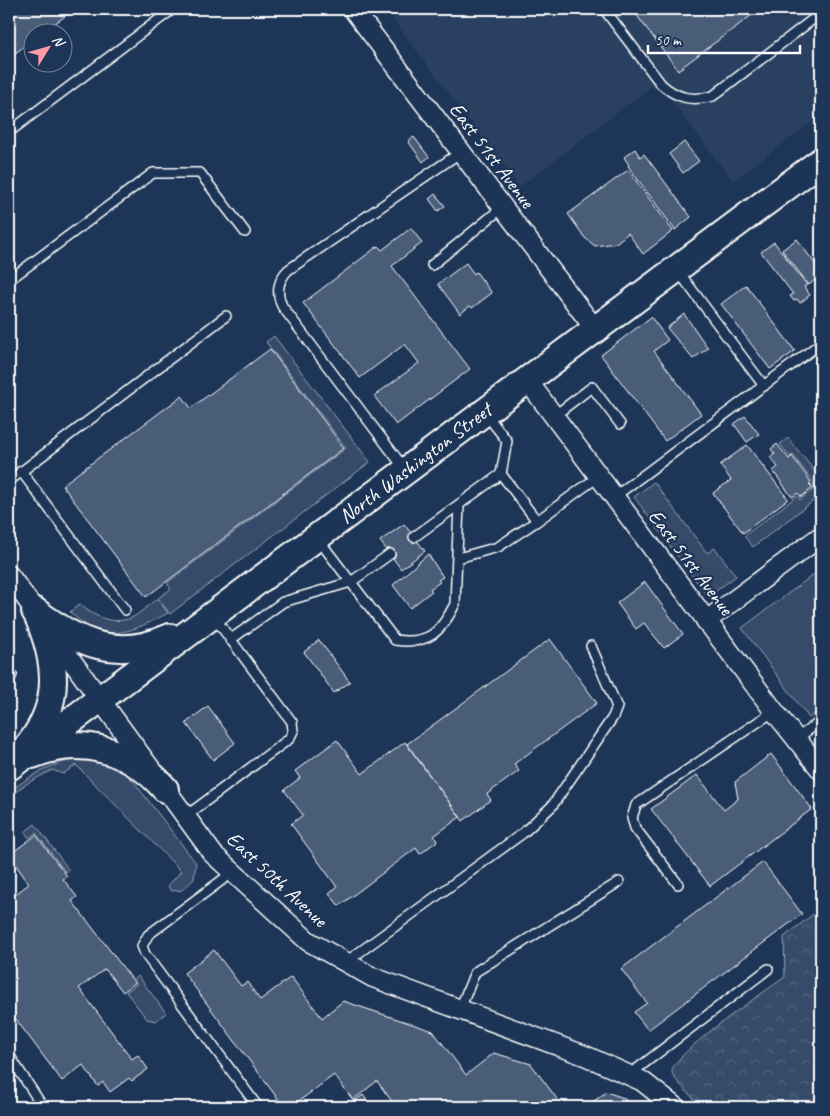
<svg xmlns="http://www.w3.org/2000/svg" width="830" height="1116" viewBox="0 0 830 1116" font-family="Caveat,sans-serif">
<style>
.built{fill:#2a4161}
.green{fill:#364b69;stroke:#9aa5b4}
.forest{fill:url(#forest-crowns);stroke:#9aa5b4}
.building{fill:#4a5d79;stroke:#fff}
.lines{fill:none;stroke-linecap:round;stroke-linejoin:round}
.service-casing{stroke:#fff;stroke-width:12}
.minor-casing{stroke:#fff;stroke-width:22}
.secondary-casing{stroke:#fff;stroke-width:30}
.service{stroke:#1d3557;stroke-width:9}
.minor{stroke:#1d3557;stroke-width:19}
.secondary{stroke:#1d3557;stroke-width:26}
.labels{text-anchor:middle;stroke-width:4.5;stroke-linejoin:round;paint-order:stroke}
.street-label{font-size:21px;fill:#fff;stroke:#1d3557}
</style>
<defs>
<pattern id="forest-crowns" width="20" height="18" patternUnits="userSpaceOnUse" patternTransform="scale(1.25)"><rect width="20" height="18" fill="#364b69"/><path d="M2 6a3 3 0 1 1 6 0M12 15a3 3 0 1 1 6 0" fill="none" stroke="#546680"/></pattern>
</defs>
<rect width="100%" height="100%" fill="#1d3557"/>
<filter id="ink" filterUnits="userSpaceOnUse"><feTurbulence type="fractalNoise" baseFrequency=".02" numOctaves="2"/><feDisplacementMap in="SourceGraphic" scale="10" xChannelSelector="R" yChannelSelector="G"/><feConvolveMatrix kernelMatrix="1 2 1 2 8 2 1 2 1" color-interpolation-filters="sRGB"/></filter>
<g filter="url(#ink)">
<polygon class="built" points="385,9 821,9 821,115 733,181 657,82 520,187"/>
<g class="green">
<polygon points="274,336 370,462 170,614 158,598 171,589 167,583 346,448 266,342"/>
<polygon points="788,438 821,479 821,495 753,547 744,536 797,496 800,500 815,488 812,484 814,483 793,455 790,457 780,444"/>
<polygon points="654,482 707,553 715,548 736,576 708,597 634,497"/>
<polygon points="821,569 821,709 809,718 742,628"/>
<path d="M157,599l11,14c-37,20 -64,32 -98,-1l10,-8c14,13 32,21 51,14 9,-4 18,-14 26,-19z"/>
<path d="M89,757l33,12 12,13 62,81 -2,16 -12,11 -11,1 -3,-5 13,-15 -105,-106 -13,9 -11,-4 -26,14 -17,13v-5c26,-20 47,-31 80,-35z"/>
<polygon points="35,824 69,870 66,872 36,833 29,838 25,832"/>
<polygon points="138,976 166,1013 156,1021 147,1019 126,992 137,984 134,980"/>
</g>
<path class="forest" d="M821,908v199h-120c-6,-8 -28,-27 -29,-35 -2,-17 95,-82 113,-95l-1,-40z"/>
<g class="building">
<polygon points="9,9 75,9 43,32 32,32 32,40 9,58"/>
<polygon points="632,9 760,9 678,70"/>
<polygon points="414,137 429,157 423,162 408,141"/>
<polygon points="684,142 699,161 683,173 669,154"/>
<polygon points="635,149 640,157 644,154 691,217 675,230 628,166 629,165 624,157"/>
<polygon points="628,170 673,231 643,254 628,233 616,243 595,246 585,238 568,214"/>
<polygon points="435,194 445,206 438,211 429,199"/>
<polygon points="411,228 422,243 392,266 470,369 396,425 374,396 419,363 405,344 360,378 303,303 378,246 382,250"/>
<polygon points="797,239 821,272 821,275 809,285 782,250"/>
<polygon points="774,242 807,285 804,287 810,295 800,303 797,299 794,301 790,296 793,294 761,252"/>
<polygon points="466,263 474,274 476,272 492,293 472,308 470,306 460,314 438,284"/>
<polygon points="746,285 795,351 770,369 721,304"/>
<polygon points="684,314 708,348 693,359 667,328"/>
<polygon points="651,317 668,340 654,351 701,414 665,441 601,355"/>
<polygon points="270,349 344,448 146,597 62,485 182,396 191,408"/>
<polygon points="745,416 759,434 747,442 734,424"/>
<polygon points="777,444 789,459 792,456 811,482 809,484 813,488 801,497 798,493 792,497 773,471 778,467 770,457 775,454 771,449"/>
<polygon points="747,445 788,499 743,533 713,493 731,480 720,465"/>
<polygon points="404,524 425,551 401,569 380,541"/>
<polygon points="428,554 443,577 438,580 440,582 430,589 432,591 410,608 393,585"/>
<polygon points="645,582 683,634 664,648 644,623 636,629 617,603"/>
<polygon points="550,639 597,703 514,764 519,771 487,794 491,800 463,821 407,744"/>
<polygon points="319,640 350,682 334,693 304,652"/>
<polygon points="208,706 235,743 213,760 186,723"/>
<polygon points="337,740 362,774 405,742 460,817 434,836 437,841 420,854 416,848 339,906 329,893 337,887 291,824 303,815 284,790 300,778 295,771"/>
<polygon points="771,754 812,809 710,886 651,809 697,775 724,810 738,799 735,782"/>
<polygon points="36,835 67,876 63,879 77,897 72,901 135,983 123,992 105,969 79,988 132,1059 138,1055 148,1069 132,1081 129,1078 110,1092 103,1082 98,1086 83,1065 62,1081 9,1010 9,899 29,884 9,855"/>
<polygon points="763,862 802,914 648,1030 634,1012 647,1003 621,969"/>
<polygon points="214,950 241,986 247,982 260,1000 291,977 322,1018 343,1001 433,1031 466,1075 494,1053 531,1064 563,1107 396,1107 377,1081 353,1100 334,1075 291,1107 284,1107 184,973"/>
<polygon points="606,1092 624,1098 631,1107 586,1107"/>
<polygon points="363,1095 372,1107 346,1107"/>
</g>
<g class="lines">
<g class="service-casing">
<g id="service">
<path d="M604,9l57,75c17,15 31,17 52,12l108,-83"/>
<polyline points="9,132 173,9"/>
<polyline points="432,265 503,207"/>
<polyline points="678,271 764,386"/>
<polyline points="9,280 153,173 200,173 245,232"/>
<polyline points="554,416 592,387 620,424"/>
<path d="M404,468l-122,-162c-6,-13 -4,-26 6,-36l173,-118"/>
<polyline points="21,471 125,610"/>
<polyline points="501,474 537,521 599,476"/>
<polyline points="9,481 226,316"/>
<polyline points="614,497 821,343"/>
<polyline points="414,537 501,474 507,441 486,414"/>
<path d="M318,539l77,101c34,5 46,-8 60,-36l4,-99"/>
<polyline points="458,558 498,547 537,521"/>
<polyline points="230,640 283,602 351,582 390,554"/>
<polyline points="9,671 12,675 9,677"/>
<polyline points="796,739 821,721"/>
<polyline points="186,816 289,739 293,731 292,722 214,617"/>
<polyline points="233,872 148,935 142,946 145,954 258,1107"/>
<polyline points="678,884 635,828 632,818 636,805 774,711"/>
<polyline points="346,962 523,833 552,806 613,717 617,707 591,646"/>
<polyline points="460,1009 475,972 619,882"/>
<polyline points="9,1055 43,1107"/>
<polyline points="629,1075 768,969"/>
</g>
</g>
<g class="minor-casing">
<g id="minor">
<polyline points="353,9 595,329"/>
<polyline points="527,380 774,711 821,770"/>
<polyline points="9,575 213,854 308,941 372,977 586,1056 642,1081 675,1107"/>
<polyline points="706,621 821,536"/>
</g>
</g>
<g class="secondary-casing">
<g id="secondary">
<path d="M35,611c44,33 82,50 135,26"/>
<path d="M28,746c35,-43 29,-86 8,-134"/>
<path d="M32,755c50,-20 99,-5 133,34"/>
<polyline points="9,767 821,161"/>
</g>
</g>
<use href="#service" class="service"/>
<use href="#minor" class="minor"/>
<use href="#secondary" class="secondary"/>
</g>
</g>
<g class="labels">
<g class="street-label">
<text transform="translate(492 155) rotate(53)" y="7">East 51st Avenue</text>
<text transform="translate(415 463) rotate(-37)" y="7">North Washington Street</text>
<text transform="translate(691 562) rotate(53)" y="7">East 51st Avenue</text>
<text transform="translate(277 879) rotate(43)" y="7">East 50th Avenue</text>
</g>
</g>
<rect width="830" height="1116" fill="none" stroke="#1d3557" stroke-width="30"/>
<rect x="15" y="15" width="800" height="1086" fill="none" stroke="#fff" stroke-width="2" filter="url(#ink)"/>
<g transform="translate(48 48) rotate(53)"><circle r="24" fill="#1d3557" stroke="#77869a"/>
<path d="M0-4L9 19L0 12L-9 19Z" fill="#ff9aa2"/>
<text y="-8" font-size="14" font-weight="bold" text-anchor="middle" fill="#ffffff">N</text>
</g>
<path d="M648 45v8h152v-8" fill="none" stroke="#ffffff" stroke-width="2.5"/>
<text x="655" y="45" font-size="15" fill="#ffffff" stroke="#1d3557" stroke-width="4" paint-order="stroke">50 m</text>
</svg>
